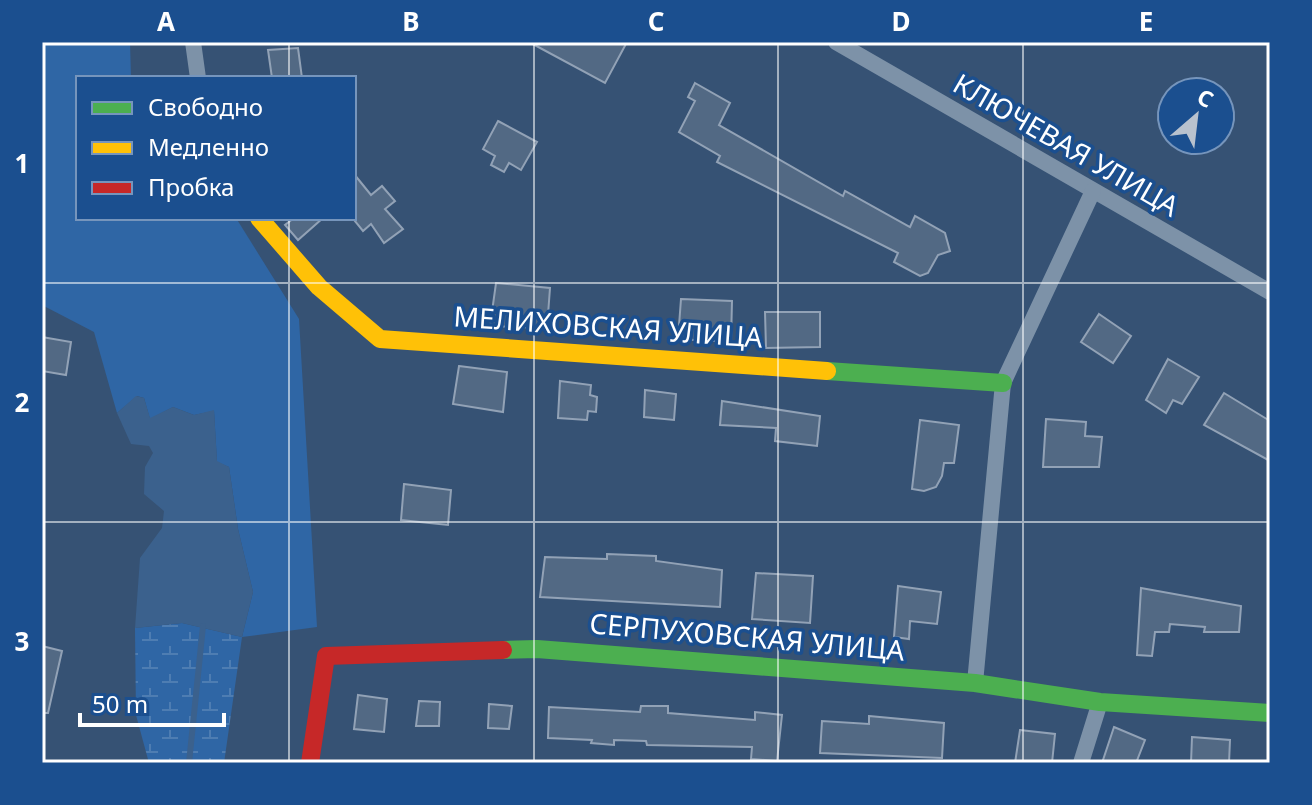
<svg xmlns="http://www.w3.org/2000/svg" width="1312" height="805" viewBox="0 0 1312 805" font-family="'Noto Sans',sans-serif">
<style>
.grass{fill:#2f66a5}
.wetland{fill:url(#wetland-marsh)}
.water{fill:#3b618d}
.lines{fill:none;stroke-linecap:round;stroke-linejoin:round}
.stream{stroke:#3b618d;stroke-width:6}
.building{fill:#526984;stroke:#92a2b6;stroke-width:2}
.street{stroke:#7d92a8;stroke-width:16}
.fast{stroke:#4caf50;stroke-width:18}
.slow{stroke:#ffc107;stroke-width:18}
.jam{stroke:#c62828;stroke-width:18}
.grid{fill:none;stroke:#fff;stroke-width:2;stroke-opacity:0.55}
.labels{text-anchor:middle;stroke-width:7;stroke-linejoin:round;paint-order:stroke}
.street-label{font-size:28px;fill:#fff;stroke:#1b4f8f}
.neatline{fill:none;stroke:#fff;stroke-width:3}
.grid-label{font-size:26px;text-anchor:middle;font-weight:bold;fill:#fff}
</style>
<defs>
<pattern id="wetland-marsh" width="20" height="14" patternUnits="userSpaceOnUse" patternTransform="scale(2)"><rect width="20" height="14" fill="#2f66a5"/><path d="M1 5h8M5 5V1M11 12h8M15 12V8" fill="none" stroke="#4e7db2"/></pattern>
</defs>
<rect width="100%" height="100%" fill="#365274"/>
<polygon class="grass" points="42,42 130,42 131,78 78,78 78,218 236,218 299,319 317,627 242,637 253,592 238,529 229,467 217,462 214,411 194,415 173,407 150,419 144,398 137,396 117,413 94,332 42,305"/>
<polygon class="wetland" points="182,623 242,637 224,763 149,763 136,715 135,628"/>
<polygon class="water" points="136,396 144,398 150,418 173,407 194,415 214,410 217,461 229,467 238,529 253,592 242,637 182,623 135,628 140,558 162,528 164,511 144,494 145,467 153,453 149,446 131,444 117,413"/>
<g class="lines">
<polyline class="stream" points="189,763 203,626"/>
</g>
<g class="building">
<polygon points="529,42 627,42 605,83"/>
<polygon points="298,48 302,78 272,78 268,50"/>
<polygon points="695,83 730,103 719,125 843,196 845,191 910,227 915,216 945,233 950,251 938,255 928,273 920,276 894,262 898,253 717,162 720,156 679,132 695,101 688,97"/>
<polygon points="498,121 537,142 521,170 509,163 504,172 491,165 495,156 483,149"/>
<polygon points="354,174 371,195 382,186 395,201 385,209 403,229 384,243 371,224 363,231 354,220"/>
<polygon points="294,218 323,218 298,240 285,225"/>
<polygon points="496,283 550,288 547,328 490,326"/>
<polygon points="681,299 732,301 731,342 678,339"/>
<polygon points="765,312 820,312 820,347 766,348"/>
<polygon points="1099,314 1131,336 1113,363 1081,342"/>
<polygon points="42,337 71,342 66,375 42,371"/>
<polygon points="1168,359 1199,377 1182,404 1173,400 1166,413 1146,400"/>
<polygon points="459,366 507,372 503,412 453,404"/>
<polygon points="560,381 591,385 590,395 597,397 596,412 588,411 587,420 558,418"/>
<polygon points="645,390 676,394 674,420 644,417"/>
<polygon points="1224,393 1270,421 1270,461 1204,425"/>
<polygon points="722,401 820,416 817,446 775,441 776,428 720,425"/>
<polygon points="1046,419 1086,422 1085,436 1102,437 1099,467 1043,467"/>
<polygon points="920,420 959,425 954,463 944,463 942,476 936,487 924,491 912,489"/>
<polygon points="404,484 451,490 448,525 401,520"/>
<polygon points="607,554 656,556 656,561 722,570 720,607 540,597 545,557 607,559"/>
<polygon points="756,573 813,576 810,623 752,619"/>
<polygon points="898,586 941,592 937,624 910,621 909,639 894,637"/>
<polygon points="1141,588 1241,606 1239,632 1204,632 1205,627 1170,624 1169,632 1155,632 1152,656 1137,655"/>
<polygon points="42,646 62,651 48,713 42,713"/>
<polygon points="358,695 387,699 384,732 354,729"/>
<polygon points="419,701 440,702 439,726 416,726"/>
<polygon points="489,704 512,706 509,729 488,728"/>
<polygon points="641,706 668,706 668,713 755,720 755,712 782,715 777,761 751,759 752,747 647,745 646,741 614,740 614,745 591,743 592,740 548,738 549,707 640,712"/>
<polygon points="869,716 944,723 942,758 820,753 822,721 869,724"/>
<polygon points="1114,727 1145,740 1136,763 1102,763"/>
<polygon points="1020,730 1055,734 1052,763 1015,763"/>
<polygon points="1192,737 1230,740 1229,763 1191,763"/>
</g>
<g class="lines">
<g class="street">
<polyline points="193,42 198,78"/>
<polyline points="836,42 1270,292"/>
<polyline points="975,683 1003,383 1093,191"/>
<polyline points="1081,763 1100,702"/>
</g>
<g class="fast">
<polyline points="827,371 1003,383"/>
<polyline points="503,650 537,649 975,683 1100,702 1270,713"/>
</g>
<polyline class="slow" points="259,218 319,287 380,339 827,371"/>
<polyline class="jam" points="310,763 326,656 503,650"/>
</g>
<path class="grid" d="M289,42v36M534,42v721M778,42v721M1023,42v721M289,218v545M42,283h1228M42,522h1228"/>
<g class="labels">
<g class="street-label">
<text transform="translate(1066 145) rotate(30)" y="10">КЛЮЧЕВАЯ УЛИЦА</text>
<text transform="translate(608 327) rotate(4)" y="10">МЕЛИХОВСКАЯ УЛИЦА</text>
<text transform="translate(747 637) rotate(5)" y="10">СЕРПУХОВСКАЯ УЛИЦА</text>
</g>
</g>
<rect width="1312" height="805" fill="none" stroke="#1b4f8f" stroke-width="88"/>
<rect x="76" y="76" width="280" height="144" fill="#1b4f8f" stroke="#7695bc" stroke-width="2"/>
<rect x="92" y="102" width="40" height="12" fill="#4caf50" stroke="#7695bc" stroke-width="2"/>
<text x="148" y="116" font-size="24" fill="#ffffff">Свободно</text>
<rect x="92" y="142" width="40" height="12" fill="#ffc107" stroke="#7695bc" stroke-width="2"/>
<text x="148" y="156" font-size="24" fill="#ffffff">Медленно</text>
<rect x="92" y="182" width="40" height="12" fill="#c62828" stroke="#7695bc" stroke-width="2"/>
<text x="148" y="196" font-size="24" fill="#ffffff">Пробка</text>
<g transform="translate(1196 116) rotate(28)"><circle r="38" fill="#1b4f8f" stroke="#7695bc" stroke-width="2"/>
<path d="M0-6L14 30L0 20L-14 30Z" fill="#b9c2ce"/>
<text y="-12" font-size="22" font-weight="bold" text-anchor="middle" fill="#ffffff">С</text>
</g>
<path d="M80 713v12h144v-12" fill="none" stroke="#ffffff" stroke-width="4"/>
<text x="92" y="713" font-size="24" fill="#ffffff" stroke="#1b4f8f" stroke-width="6" paint-order="stroke">50 m</text>
<rect x="44" y="44" width="1224" height="717" class="neatline"/>
<g class="grid-label">
<text x="166" y="31">A</text>
<text x="411" y="31">B</text>
<text x="656" y="31">C</text>
<text x="901" y="31">D</text>
<text x="1146" y="31">E</text>
<text x="22" y="173">1</text>
<text x="22" y="412">2</text>
<text x="22" y="651">3</text>
</g>
</svg>
